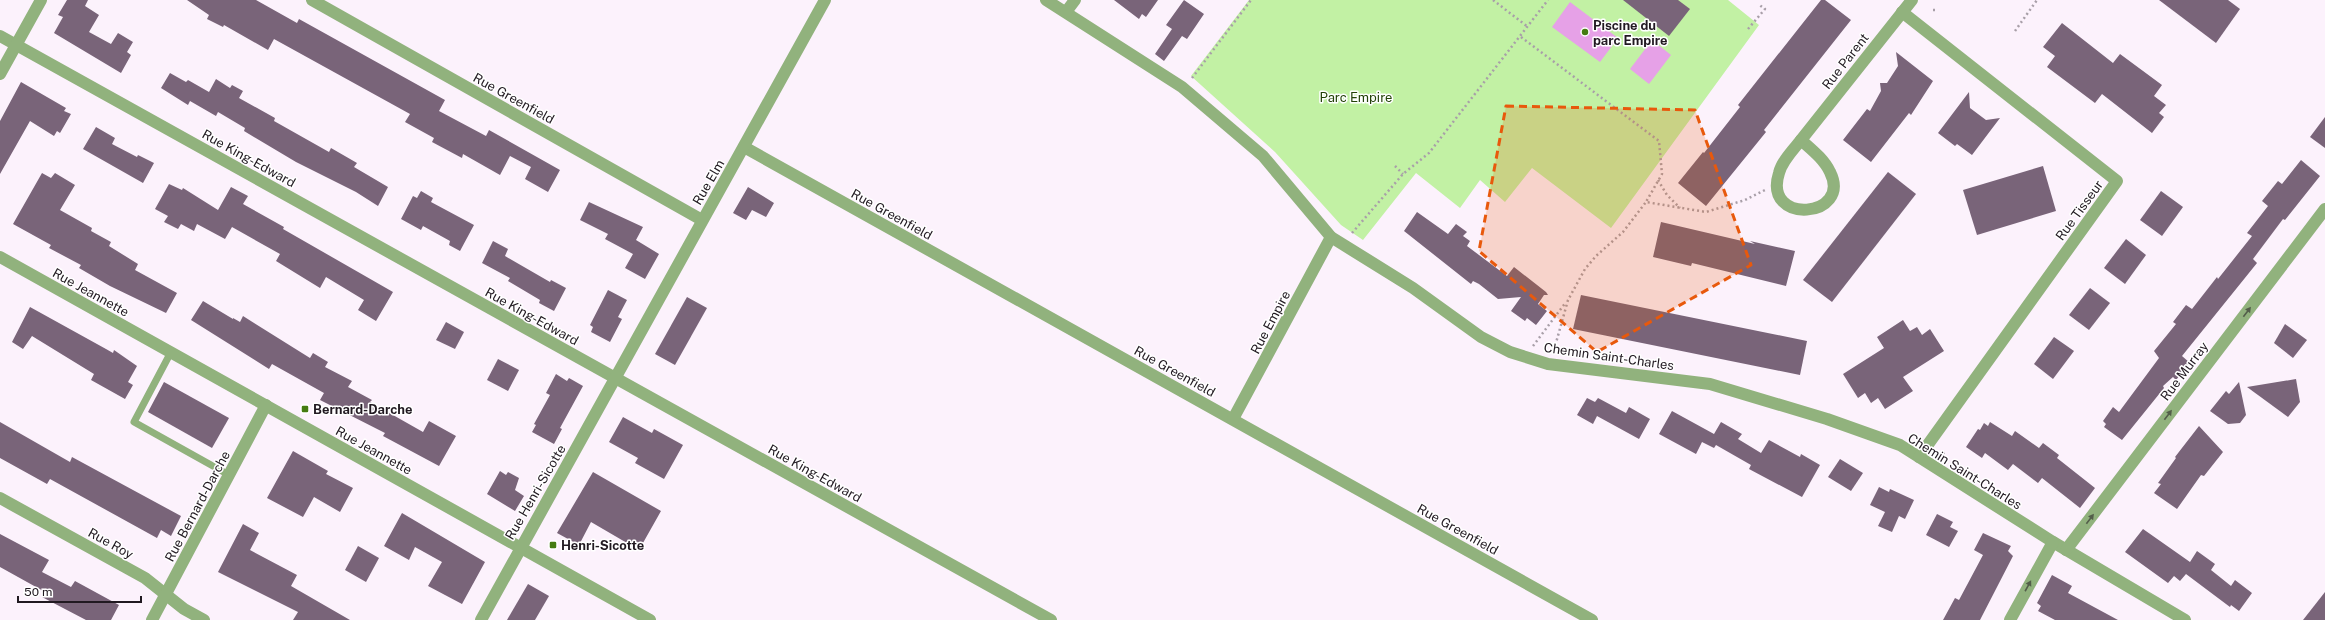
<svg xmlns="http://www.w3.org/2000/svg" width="2325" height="620" viewBox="0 0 2325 620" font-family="'Public Sans',sans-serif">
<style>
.green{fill:#c2f1a4}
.water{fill:#e6a1e7}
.building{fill:#796479}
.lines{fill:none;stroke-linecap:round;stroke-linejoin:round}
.path{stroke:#a89fa8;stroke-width:2.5;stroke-dasharray:2 3;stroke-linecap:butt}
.service{stroke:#91b27d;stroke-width:7}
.minor{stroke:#91b27d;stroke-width:12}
.oneway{fill:#535e4a}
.marked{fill:#e8590c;fill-opacity:0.2;stroke:#e8590c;stroke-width:3;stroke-dasharray:8 5;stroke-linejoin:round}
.poi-dot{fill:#457c11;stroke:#fff;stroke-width:1.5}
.labels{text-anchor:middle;stroke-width:3;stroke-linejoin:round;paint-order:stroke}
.poi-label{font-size:13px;font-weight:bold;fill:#211921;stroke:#fff;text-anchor:start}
.street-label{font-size:13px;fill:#211921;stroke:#fff}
.park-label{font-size:13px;fill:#234208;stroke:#fff}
</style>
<rect width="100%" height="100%" fill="#fcf2fc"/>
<polygon class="green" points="1249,0 1728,0 1759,25 1611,228 1532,168 1505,202 1480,180 1460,208 1416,173 1363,240 1341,225 1275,152 1191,76"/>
<g class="water">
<polygon points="1570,2 1618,38 1600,62 1552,27"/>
<polygon points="1652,40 1671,55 1649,84 1630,69"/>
</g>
<g class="building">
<polygon points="67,0 88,0 85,6 99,15 89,32 111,44 118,33 133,42 127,52 131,55 121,73 54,33 63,17 58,15"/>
<polygon points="187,0 256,0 297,23 299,19 445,100 439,111 486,136 489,130 560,170 548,192 525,179 531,167 510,156 500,175 463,154 462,158 432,142 434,138 405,122 410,114 274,39 268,50 224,25 223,27 207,19 209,15"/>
<polygon points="1114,0 1158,0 1146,17 1142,14 1139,19"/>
<polygon points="1184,0 1204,14 1187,39 1182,36 1164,61 1155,54 1172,29 1166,25"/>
<polygon points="1623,0 1678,0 1690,9 1669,36"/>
<polygon points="1821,0 1825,0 1851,20 1764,130 1766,132 1706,206 1678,183 1703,152 1704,153 1740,107 1738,105"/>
<polygon points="2159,0 2228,0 2240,9 2216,43"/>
<polygon points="2062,23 2113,63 2120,54 2162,85 2154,96 2166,105 2159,113 2164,117 2152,133 2102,94 2095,103 2047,67 2055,56 2043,47"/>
<polygon points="1896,52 1933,81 1911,115 1909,113 1871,162 1843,140 1867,109 1870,111 1881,91 1880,83 1887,83 1898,66"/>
<polygon points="170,73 186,82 188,80 209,92 216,79 230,88 232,85 243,91 239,98 275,118 274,121 329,152 331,148 357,163 354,167 388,187 378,206 356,192 296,162 244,131 245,128 218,112 216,116 190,101 188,105 161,88"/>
<polygon points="21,82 66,108 64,111 71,114 60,133 57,131 54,136 30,121 0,174 0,121"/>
<polygon points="1969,92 1970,108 1986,120 2000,118 1972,155 1957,144 1955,146 1938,133"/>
<polygon points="2325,117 2325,148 2310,137"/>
<polygon points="96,127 115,138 112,144 137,157 138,155 154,163 143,183 83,149"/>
<polygon points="2301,160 2320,176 2285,220 2283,219 2253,259 2257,263 2182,356 2190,363 2176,380 2173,377 2163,386 2164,388 2122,440 2104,427 2106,424 2103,421 2113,407 2119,412 2159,358 2154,351 2176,324 2173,322 2186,305 2192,309 2217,277 2218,279 2252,236 2247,233 2268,206 2262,201 2278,181 2282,184"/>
<polygon points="2043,166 2056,211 1977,235 1963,190"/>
<polygon points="1888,172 1916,194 1832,302 1803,280"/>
<polygon points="42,173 51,178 55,173 75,185 60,210 92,228 91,231 111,242 109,246 138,264 135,270 177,293 166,313 110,286 79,268 81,265 49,248 51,245 13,224"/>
<polygon points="169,184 182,190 183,188 218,210 231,187 248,196 243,204 284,227 283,229 393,292 376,321 358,310 364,300 326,277 320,288 276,261 280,254 232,227 225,239 197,224 194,231 181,224 178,229 164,222 168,216 155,209"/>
<polygon points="748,187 774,203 766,217 752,210 746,220 733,213"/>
<polygon points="421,191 433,198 431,202 474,225 460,251 449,245 450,241 423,226 421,230 401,219 413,196 417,198"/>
<polygon points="2161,191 2183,207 2162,236 2140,220"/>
<polygon points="589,202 643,227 636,240 659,254 645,279 625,268 633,254 605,239 608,234 580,220"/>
<polygon points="1417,212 1448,234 1456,224 1467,232 1463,236 1470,241 1467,246 1507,276 1514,267 1546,292 1548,295 1544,295 1538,304 1547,311 1536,325 1527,318 1525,321 1511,311 1521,297 1498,299 1479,284 1473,281 1471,284 1404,231"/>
<polygon points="1661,222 1755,244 1750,241 1795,251 1786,286 1692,263 1691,266 1653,257"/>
<polygon points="2126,239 2146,255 2125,284 2104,268"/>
<polygon points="493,241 508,249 505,256 550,282 551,280 566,288 554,311 539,303 540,300 508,281 510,278 482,263"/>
<polygon points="2090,288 2110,303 2089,330 2069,315"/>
<polygon points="608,290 627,300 618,317 622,319 610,342 591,332 593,327 590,325"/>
<polygon points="1581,295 1807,341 1800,375 1573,329"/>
<polygon points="687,297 707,308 675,365 655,354"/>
<polygon points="203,301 233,319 233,318 240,322 243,316 310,358 313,353 328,362 325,367 352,381 348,387 372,400 370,402 423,432 429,421 456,436 439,466 383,436 385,433 320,400 324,393 272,364 269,369 191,320"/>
<polygon points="30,307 106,349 113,353 114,350 137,366 128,382 133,385 125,399 91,380 94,374 32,336 23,349 12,342"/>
<polygon points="1903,320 1910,331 1917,327 1922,335 1930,329 1944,351 1903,377 1913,391 1885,409 1878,398 1871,403 1865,393 1858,398 1843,374 1884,348 1877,337"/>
<polygon points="446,322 464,332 455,349 436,340"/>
<polygon points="2285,324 2307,340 2293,358 2274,343"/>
<polygon points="2054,337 2074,351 2053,379 2034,364"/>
<polygon points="498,359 519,370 508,391 487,380"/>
<polygon points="556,374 567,381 569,378 583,386 560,428 562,429 554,444 532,432 536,425 534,424 550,395 546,393"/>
<polygon points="2296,379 2300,402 2288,417 2247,387"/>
<polygon points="164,382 229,418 212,448 148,412"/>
<polygon points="2239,382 2246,415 2240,423 2228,424 2210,411 2226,391 2229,394"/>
<polygon points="1587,398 1595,402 1598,398 1626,413 1629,407 1650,419 1639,439 1597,416 1593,424 1577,415"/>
<polygon points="1672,411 1714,434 1721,422 1742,434 1738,439 1761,453 1769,440 1800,457 1801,454 1820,465 1802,497 1749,469 1751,465 1716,445 1714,448 1702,442 1696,454 1659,434"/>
<polygon points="623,417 652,433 654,429 683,445 664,479 635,463 638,458 609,442"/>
<polygon points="0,422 70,462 72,457 181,516 171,536 161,530 157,538 50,479 47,484 0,458"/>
<polygon points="1990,422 2012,436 2015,431 2039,448 2043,443 2059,455 2057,458 2095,488 2080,508 2042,478 2038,483 2013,464 2008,470 1985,453 1982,458 1966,447 1978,429 1980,430 1984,423 1988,426"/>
<polygon points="2199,426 2223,452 2204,476 2201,475 2177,509 2154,493 2161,484 2158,483 2176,458 2175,457"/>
<polygon points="293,451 328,471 326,474 353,488 340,512 314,497 303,517 267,498"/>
<polygon points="1840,459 1863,473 1851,491 1828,477"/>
<polygon points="500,471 506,475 508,472 519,478 515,490 524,496 515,511 487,494"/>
<polygon points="593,472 661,511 639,550 591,522 579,545 557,533"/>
<polygon points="1879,487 1889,492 1890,489 1914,500 1905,519 1899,516 1892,532 1878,526 1885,512 1870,505"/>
<polygon points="402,513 485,562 462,604 428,586 442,562 415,547 409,560 384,546"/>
<polygon points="1937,514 1953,522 1950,527 1958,531 1949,547 1926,535"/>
<polygon points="243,524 259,533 250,550 297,575 291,586 350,620 293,620 298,612 218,572"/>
<polygon points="2143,529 2190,562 2197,551 2215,564 2211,570 2231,586 2235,580 2252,593 2239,611 2231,605 2230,607 2186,574 2180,581 2174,576 2168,583 2125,552"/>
<polygon points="1983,533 2011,546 2008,551 2013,556 1980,620 1943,620 1955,598 1959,600 1983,555 1974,550"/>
<polygon points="0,534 49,560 42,572 71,587 75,581 119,605 111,620 86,620 42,597 45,592 0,567"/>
<polygon points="358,546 379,558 366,582 345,570"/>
<polygon points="2052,575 2072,586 2068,593 2118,620 2055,620 2038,611 2041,606 2037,603"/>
<polygon points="528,584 549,596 535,620 507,620"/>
<polygon points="2325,592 2325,620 2303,620"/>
</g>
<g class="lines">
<g class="path">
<polyline points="1493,0 1528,27"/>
<polyline points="1933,10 1935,10"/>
<polyline points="1748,29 1765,9 1758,4"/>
<polyline points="2015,31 2037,0"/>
<polyline points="1521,37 1659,141 1662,174 1646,202"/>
<polyline points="1192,78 1251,0"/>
<polyline points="1395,166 1403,174"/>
<polyline points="1658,180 1667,195 1680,208"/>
<polyline points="1352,233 1403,174 1429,153 1548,0"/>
<polyline points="1533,346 1566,302"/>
<polyline points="1554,350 1568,300 1585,269 1596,256 1623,232 1646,202 1706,212 1745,200 1765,190"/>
<polyline points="1943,453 1945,453"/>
</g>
<polyline class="service" points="171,352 134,422 229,475"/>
<g class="minor">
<polyline points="312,0 702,220"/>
<polyline points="1046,0 1182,87 1263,156 1331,237 1413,288 1481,337 1510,352 1548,364 1710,384 1827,419 1900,445 2053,542 2185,620"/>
<polyline points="1066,12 1075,0"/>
<polyline points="1902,12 2117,181 1919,457"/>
<polyline points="0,36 1051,620"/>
<polyline points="0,74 41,0"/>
<path d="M1801,140c10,9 23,19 29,32 23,46 -68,54 -51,1 3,-12 14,-23 22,-33z"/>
<polyline points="1801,140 1912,0"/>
<polyline points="744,147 1592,620"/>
<polyline points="0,257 650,620"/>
<polyline points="1233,419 1331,237"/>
<polyline points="0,498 145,578 184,609 204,620"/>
<polyline points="2066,550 2325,209"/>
<polyline points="152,620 266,405"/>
<polyline points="481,620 825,0"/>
<polyline points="2010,620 2053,542"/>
</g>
</g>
<defs><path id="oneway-solid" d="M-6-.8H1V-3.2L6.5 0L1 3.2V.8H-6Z"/></defs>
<g class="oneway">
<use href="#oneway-solid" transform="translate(2247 312) rotate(-53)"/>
<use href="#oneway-solid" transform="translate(2168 415) rotate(-53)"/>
<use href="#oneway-solid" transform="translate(2090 519) rotate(-53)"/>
<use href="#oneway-solid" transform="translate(2028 586) rotate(-61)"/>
</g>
<path class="marked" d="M1506,106l189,4 56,155 -154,87 -118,-101z"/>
<g class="poi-dot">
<circle cx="1585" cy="32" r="4"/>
<rect x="301" y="405" width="8" height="8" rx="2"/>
<rect x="549" y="541" width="8" height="8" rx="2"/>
</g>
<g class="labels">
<g class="poi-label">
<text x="1593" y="30">Piscine du<tspan x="1593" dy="15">parc Empire</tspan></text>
<text x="313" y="414">Bernard-Darche</text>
<text x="561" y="550">Henri-Sicotte</text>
</g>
<g class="street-label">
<text transform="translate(1845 61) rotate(-52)" y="5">Rue Parent</text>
<text transform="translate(514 98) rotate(29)" y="5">Rue Greenfield</text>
<text transform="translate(249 158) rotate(29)" y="5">Rue King-Edward</text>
<text transform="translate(708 182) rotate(-60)" y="5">Rue Elm</text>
<text transform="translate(2079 210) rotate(-54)" y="5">Rue Tisseur</text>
<text transform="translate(892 214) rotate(29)" y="5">Rue Greenfield</text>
<text transform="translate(91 292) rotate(29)" y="5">Rue Jeannette</text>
<text transform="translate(532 316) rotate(29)" y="5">Rue King-Edward</text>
<text transform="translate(1270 322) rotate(-62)" y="5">Rue Empire</text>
<text transform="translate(1609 356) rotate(8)" y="5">Chemin Saint-Charles</text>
<text transform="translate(1175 371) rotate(29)" y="5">Rue Greenfield</text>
<text transform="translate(2184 371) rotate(-53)" y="5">Rue Murray</text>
<text transform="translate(374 450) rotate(29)" y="5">Rue Jeannette</text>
<text transform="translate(1965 471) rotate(32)" y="5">Chemin Saint-Charles</text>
<text transform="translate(815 473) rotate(29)" y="5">Rue King-Edward</text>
<text transform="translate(535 492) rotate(-60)" y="5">Rue Henri-Sicotte</text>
<text transform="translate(197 506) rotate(-62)" y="5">Rue Bernard-Darche</text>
<text transform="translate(1458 529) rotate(29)" y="5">Rue Greenfield</text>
<text transform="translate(111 543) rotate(29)" y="5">Rue Roy</text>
</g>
<g class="park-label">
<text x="1356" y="102">Parc Empire</text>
</g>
</g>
<path d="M18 596v6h123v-6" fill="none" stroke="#211921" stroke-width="2"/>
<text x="24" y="596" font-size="12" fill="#211921" stroke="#ffffff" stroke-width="3" paint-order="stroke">50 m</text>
</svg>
